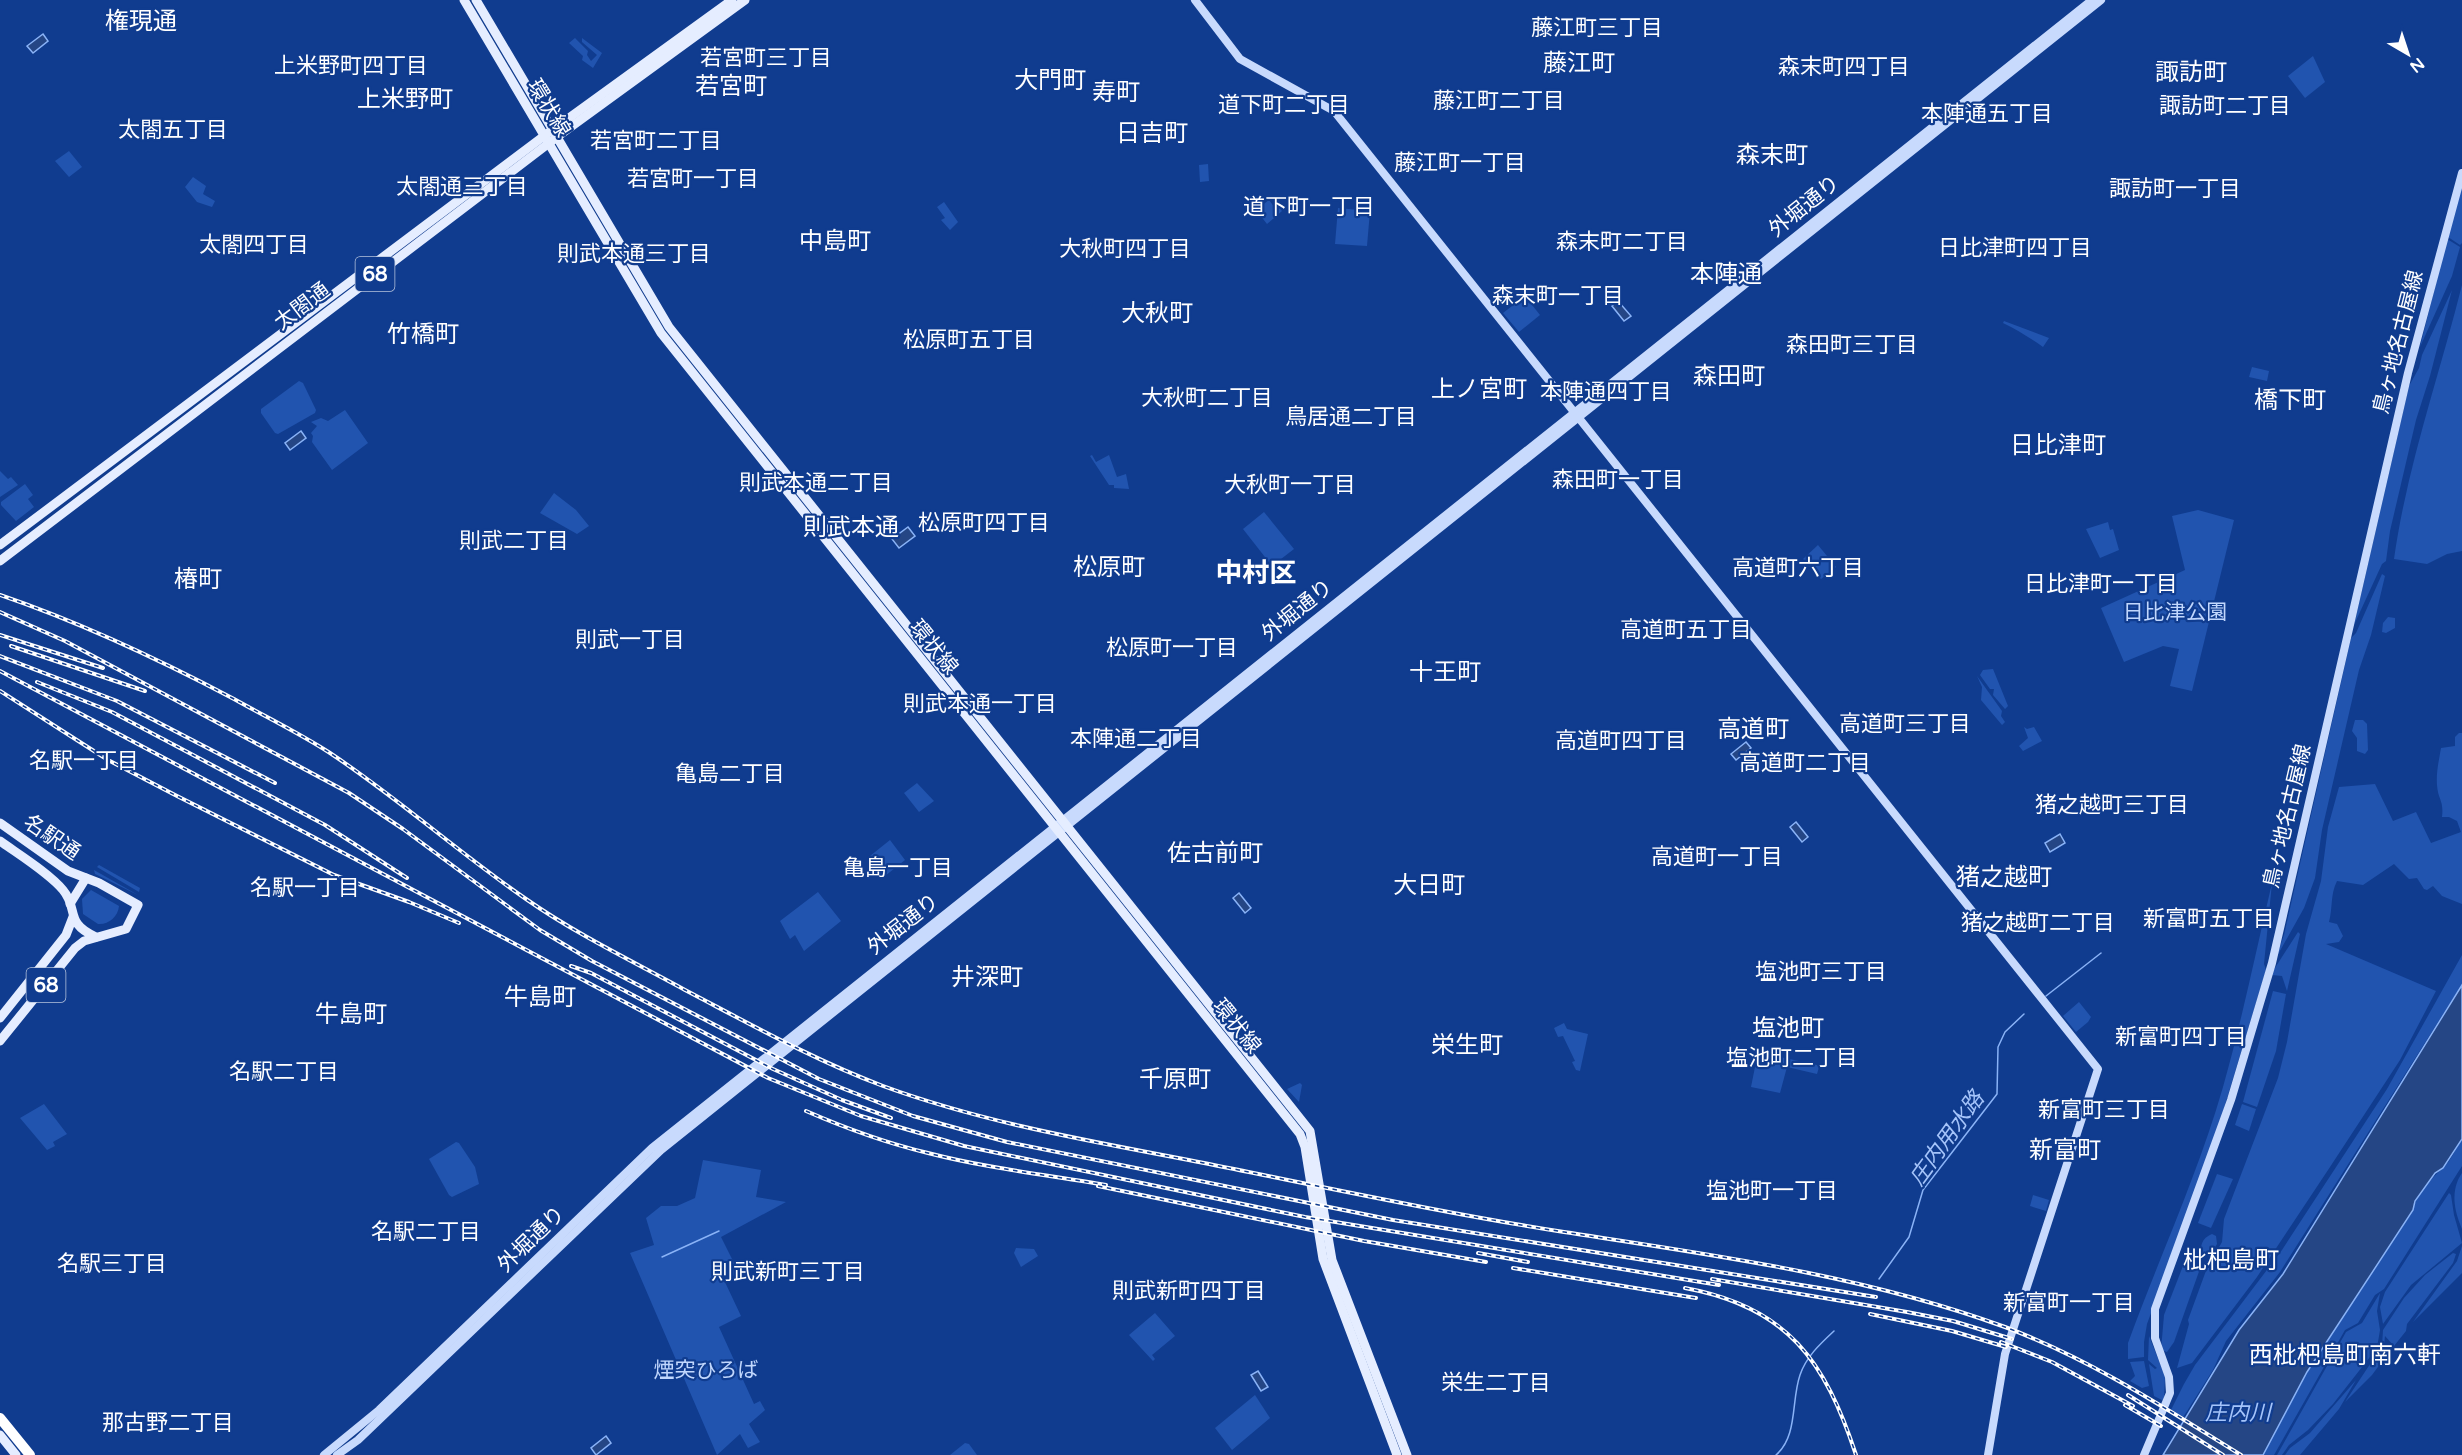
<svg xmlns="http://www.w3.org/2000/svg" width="2462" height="1455" viewBox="0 0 2462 1455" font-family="'Varela Round','Noto Sans JP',sans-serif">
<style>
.green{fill:#2154af}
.water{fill:#254685;stroke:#8ab3f7;stroke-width:1.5}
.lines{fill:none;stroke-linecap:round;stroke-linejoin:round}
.stream{stroke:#8ab3f7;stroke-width:1.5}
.secondary{stroke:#c8dafd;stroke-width:8}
.primary{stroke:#e5edff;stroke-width:9}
.highway{stroke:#fff;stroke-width:10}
.rail-casing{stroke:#fff;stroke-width:4}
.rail{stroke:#103c8f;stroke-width:1.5;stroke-dasharray:4.5;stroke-linecap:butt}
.labels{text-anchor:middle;stroke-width:4.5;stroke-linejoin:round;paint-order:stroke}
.shield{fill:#103c8f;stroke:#b7c4dd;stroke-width:1.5}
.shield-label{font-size:20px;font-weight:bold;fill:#fff}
.street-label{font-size:21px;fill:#fff;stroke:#103c8f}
.park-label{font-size:21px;fill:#c1d7fd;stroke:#103c8f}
.neighbourhood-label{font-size:22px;fill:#fff;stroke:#103c8f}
.water-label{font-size:22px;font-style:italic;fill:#a5c4fa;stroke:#103c8f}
.quarter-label{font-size:24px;fill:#fff;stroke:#103c8f}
.district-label{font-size:27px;font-weight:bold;fill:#fff;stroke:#103c8f}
</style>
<rect width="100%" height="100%" fill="#103c8f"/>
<g class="green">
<polygon points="575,38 588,51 587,55 591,61 597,55 582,42 582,38 602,53 593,68 582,60 583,56 569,43"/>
<polygon points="2313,56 2325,82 2305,98 2288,76"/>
<polygon points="69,151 82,167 69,177 55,161"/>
<polygon points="1208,164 1209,181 1200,182 1199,165"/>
<polygon points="193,177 206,186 203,194 215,201 212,207 197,202 185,187"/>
<polygon points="2462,186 2462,243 2460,245 2448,237"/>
<polygon points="1269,200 1275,208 1278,206 1282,211 1267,224 1256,210"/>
<polygon points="944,202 958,222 950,230 941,220 945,218 937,207"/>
<polygon points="1338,208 1370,211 1367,246 1335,244"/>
<polygon points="2447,239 2460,247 2452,276 2420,347"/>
<path d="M2462,285v266l-15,3 -20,10 -33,-5c13,-93 45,-182 68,-274z"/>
<polygon points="2452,290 2430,376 2416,420 2390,531 2386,561 2382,564 2354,625 2409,386 2419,368 2422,355"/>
<polygon points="1525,296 1540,315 1519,332 1503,313"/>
<path d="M2004,321l45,17 -6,9c-14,-10 -26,-17 -40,-24z"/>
<polygon points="2252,367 2269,371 2267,381 2249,377"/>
<polygon points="299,381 303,383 316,410 315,413 278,434 275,433 261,413 261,409"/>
<polygon points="345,410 368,443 332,470 312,442 313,436 311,433 317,426 311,422 321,418 328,421"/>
<polygon points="1092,455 1096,462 1109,455 1117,477 1126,474 1129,489 1114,488 1114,485 1109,485 1090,456"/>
<polygon points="0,471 8,479 11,477 18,485 0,497"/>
<polygon points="25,484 33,495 28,499 34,507 16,521 1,505 1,502"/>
<polygon points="554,493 576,510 589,526 577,534 540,513"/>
<polygon points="2198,510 2234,520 2192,691 2170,686 2179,649 2163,646 2124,662 2101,608 2185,570 2172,516"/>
<polygon points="1264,512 1294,549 1272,566 1243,529"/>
<polygon points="2108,522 2110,530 2113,529 2119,550 2100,558 2086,529"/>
<polygon points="1818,545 1836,567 1821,579 1803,559"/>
<polygon points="2382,574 2385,576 2371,635 2359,670 2322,830 2315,878 2304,908 2276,958 2284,935 2351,638 2356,633"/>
<polygon points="2388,617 2395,618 2395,628 2386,633 2382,632 2383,623"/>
<polygon points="1993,669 2008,706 2005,709 1993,695 1994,689 1990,689 1980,675 1983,670"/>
<polygon points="1977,676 2002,711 2001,716 2005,722 2002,725 1981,700 1982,687"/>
<polygon points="2355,720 2363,720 2367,724 2368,750 2365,754 2357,751 2357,738 2352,731"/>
<polygon points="2024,727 2027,729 2034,727 2042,741 2023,751 2019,746 2028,738"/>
<path d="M2459,733h3v171l-20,-8 -9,-10 -6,4 -3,-1 -7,-11 -8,1 -15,-15 -31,21 -26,-4c-7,14 -4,26 -8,41l8,2 6,12 -4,6 -13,2 110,47 -36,69 -70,107 -73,110 -65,86 -15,5 12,-44 -1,-4 19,-52 15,-26 2,-23 54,-141 9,-36 19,-108 15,-53 7,-54 11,-40 36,-3 18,37 23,-9 15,31 30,-11 -4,-11 -8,-4h-7c2,-17 -4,-17 -5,-32 -1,-13 2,-25 4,-37l14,-2v-9z"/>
<polygon points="917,783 934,801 919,812 904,793"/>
<polygon points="890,840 905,860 885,876 870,856"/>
<polygon points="99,865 140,888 139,892 97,867"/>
<polygon points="94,870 138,895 95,874"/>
<path d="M2272,883l-8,81 2,6 -51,168 -68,186 -3,18v15l-16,2v-16c31,-85 70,-169 95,-256 19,-67 33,-136 49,-204z"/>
<path d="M91,890l28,16c-1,11 -11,19 -21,18l-15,-10 -1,-15z"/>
<polygon points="818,892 841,921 804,951 795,935 790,939 780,921"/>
<polygon points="2298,932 2300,934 2287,991 2282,976 2272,975 2273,971"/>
<polygon points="2462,955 2462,988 2457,992 2280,1272 2226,1341 2213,1370 2182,1419 2170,1412 2184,1384 2195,1365 2282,1250 2387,1089"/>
<polygon points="2273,991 2286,994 2276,1051 2257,1107 2243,1102"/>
<polygon points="2079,1002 2091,1017 2088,1022 2076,1032 2063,1016"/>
<polygon points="1564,1023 1567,1029 1588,1034 1580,1071 1576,1070 1572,1062 1575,1061 1563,1036 1558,1037 1554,1028"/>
<polygon points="1758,1052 1817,1065 1819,1067 1817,1074 1787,1067 1780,1093 1751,1087"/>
<polygon points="1300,1083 1302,1085 1299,1102 1287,1089"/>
<polygon points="44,1104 67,1134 53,1142 55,1146 47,1150 20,1118"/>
<polygon points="2242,1104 2256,1109 2249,1131 2235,1125"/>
<path d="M2462,1139v27l-78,123 -9,6 -17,28 -13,7 -71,125h-11l44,-83 106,-162c4,-17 18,-31 30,-42 8,-7 13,-20 19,-29z"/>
<polygon points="456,1142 459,1143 475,1167 479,1184 452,1197 449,1195 429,1159"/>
<polygon points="703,1160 761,1170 756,1197 786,1202 721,1237 739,1273 724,1280 741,1316 719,1327 754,1404 760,1401 765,1410 749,1424 760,1442 748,1448 740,1434 717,1455 630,1253 654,1245 646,1218 661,1206 677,1206 695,1198"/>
<path d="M2462,1173v56c-8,-18 -12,-39 0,-56z"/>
<polygon points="2217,1174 2233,1179 2211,1228 2198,1223"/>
<polygon points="2449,1193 2451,1195 2454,1215 2462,1243 2411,1285 2383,1324 2380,1307 2385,1292"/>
<polygon points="2033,1195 2049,1200 2046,1211 2030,1206"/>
<path d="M2212,1234l4,2 1,8 -7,11 -6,1c-6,-9 -2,-18 8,-22z"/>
<polygon points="2462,1246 2462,1273 2413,1322 2457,1261"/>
<polygon points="1016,1248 1034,1249 1038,1256 1021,1267 1014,1253"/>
<polygon points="2188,1253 2198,1257 2202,1263 2174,1342 2167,1352 2161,1350 2164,1315"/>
<polygon points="2453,1253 2456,1254 2453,1263 2407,1324 2406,1331 2394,1346 2385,1336 2384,1345 2389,1352 2372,1375 2345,1402 2382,1346 2383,1330 2404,1298 2425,1275"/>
<polygon points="2380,1293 2377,1311 2380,1330 2377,1348 2333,1404 2308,1430 2289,1445 2282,1455 2277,1455 2346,1332 2362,1323"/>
<polygon points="1155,1313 1175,1336 1152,1355 1155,1359 1153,1361 1129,1335"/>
<polygon points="2149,1336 2165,1376 2164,1401 2154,1396 2149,1364 2155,1369 2157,1368 2148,1360"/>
<polygon points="2144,1361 2149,1386 2142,1388 2130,1381 2135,1376 2130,1362"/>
<polygon points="2356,1380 2339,1409 2300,1455 2285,1455 2290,1448 2310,1433"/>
<polygon points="1255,1395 1270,1418 1232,1450 1215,1428"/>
<polygon points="965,1443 969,1444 977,1455 950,1455"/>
</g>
<g class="water">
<polygon points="43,34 48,41 33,53 27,46"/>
<polygon points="1618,301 1631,316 1624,321 1612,306"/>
<polygon points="301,431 306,438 290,450 285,443"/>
<polygon points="908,527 915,536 899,548 892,539"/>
<polygon points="1746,742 1751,748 1736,760 1731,754"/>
<polygon points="1796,822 1808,837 1802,842 1790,827"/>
<polygon points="2060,834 2065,843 2050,852 2045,843"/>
<polygon points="1239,893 1251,908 1245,913 1233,898"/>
<polygon points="2462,985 2462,1139 2443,1168 2435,1173 2415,1201 2413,1210 2307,1372 2263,1455 2163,1455 2239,1330 2283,1274"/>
<polygon points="1258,1371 1268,1387 1261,1391 1251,1375"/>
<polygon points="606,1436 611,1443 596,1455 591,1448"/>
</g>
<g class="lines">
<g class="stream">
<polyline points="2046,996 2101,953"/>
<polyline points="662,1257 719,1231"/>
<polyline points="1879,1279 1909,1237 1923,1190 1997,1094 1998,1047 2005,1032 2024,1014"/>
<path d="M1776,1455c22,-19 15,-54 24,-80 6,-18 20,-31 34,-44"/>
</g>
<g class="secondary">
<polyline points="1195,0 1240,59 1334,111 2098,1069 2005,1354 1988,1455"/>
<polyline points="324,1455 379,1410 652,1148 2092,0"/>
<polyline points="337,1455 358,1440 661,1150 2101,0"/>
<polyline points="2144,1455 2170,1393 2169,1377 2155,1338 2155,1309 2231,1100 2272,963 2408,373 2462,173"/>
</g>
<g class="primary">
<polyline points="464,0 661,333 1300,1134 1305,1147 1323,1259 1397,1455"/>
<polyline points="476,0 669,327 1310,1131 1332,1260 1407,1455"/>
<polyline points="0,545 544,136 732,0"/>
<polyline points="0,561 557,137 745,0"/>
<polyline points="0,823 68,871 99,883 138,905 126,929 84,941 75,948 0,1041"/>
<path d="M0,841c18,13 49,32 63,49 16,19 1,33 33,47"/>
<polyline points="70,904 86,878"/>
<polyline points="0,1018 66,935 73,917"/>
<polyline points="0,1435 16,1455"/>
</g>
<polyline class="highway" points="0,1418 30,1455"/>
<g class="rail-casing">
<g id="rail">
<path d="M0,595c82,28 158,64 234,104 32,18 65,34 96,54 68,45 129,100 196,146 50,35 106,62 159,91 65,34 129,70 198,96 104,38 213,56 321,77 120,24 239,50 360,69 149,23 299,43 441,95 85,32 160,81 236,128"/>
<polyline points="0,612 65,641 349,793 403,829 540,930 592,961 819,1079 913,1116 1007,1142 1393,1220 1876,1297"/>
<polyline points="0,635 103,668"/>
<polyline points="11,646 145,691"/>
<polyline points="0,656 117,701 275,783"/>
<polyline points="0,671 768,1078 861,1116 964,1146 1305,1217 1719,1285"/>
<polyline points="37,682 112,712 325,825 407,878"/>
<polyline points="0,691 108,760 177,796 334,875 409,902 459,923"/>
<polyline points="571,966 591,973 773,1069 842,1100 891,1118"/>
<path d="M806,1111c39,17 80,32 122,42 58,15 119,22 178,32"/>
<polyline points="1098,1186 1364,1241 1486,1262"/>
<polyline points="1478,1253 1528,1262"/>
<polyline points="1513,1268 1696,1298"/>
<polyline points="1712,1279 1907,1312 1953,1321 2012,1339"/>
<path d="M1685,1288c103,19 140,73 171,167"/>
<polyline points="1870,1314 1952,1331 2006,1347"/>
<polyline points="2001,1342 2052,1362 2133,1406"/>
<polyline points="2128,1395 2223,1455"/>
<polyline points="2125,1405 2161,1426"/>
</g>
</g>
<use href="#rail" class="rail"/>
</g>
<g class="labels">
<g class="shield">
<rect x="355.5" y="257" width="39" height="34" rx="4.5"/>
<rect x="26.5" y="968" width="39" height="34" rx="4.5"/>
</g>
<g class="shield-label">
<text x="375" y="281">68</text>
<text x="46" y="992">68</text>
</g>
<g class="street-label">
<text transform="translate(549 108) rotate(59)" y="7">環状線</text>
<text transform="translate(1804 206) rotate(-39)" y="7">外堀通り</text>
<text transform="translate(302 306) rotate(-37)" y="7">太閤通</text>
<text transform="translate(2398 342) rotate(-76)" y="7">鳥ヶ地名古屋線</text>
<text transform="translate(1297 610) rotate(-39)" y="7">外堀通り</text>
<text transform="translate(934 647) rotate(51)" y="7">環状線</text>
<text transform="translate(2287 816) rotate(-77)" y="7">鳥ヶ地名古屋線</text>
<text transform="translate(52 837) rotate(34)" y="7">名駅通</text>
<text transform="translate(903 924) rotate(-38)" y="7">外堀通り</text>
<text transform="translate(1237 1026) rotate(51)" y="7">環状線</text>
<text transform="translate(531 1239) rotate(-44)" y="7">外堀通り</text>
</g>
<g class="park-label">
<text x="2175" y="619">日比津公園</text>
<text x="706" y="1377">煙突ひろば</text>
</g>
<g class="neighbourhood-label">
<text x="1597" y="35">藤江町三丁目</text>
<text x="766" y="65">若宮町三丁目</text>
<text x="351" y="73">上米野町四丁目</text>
<text x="1844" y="74">森末町四丁目</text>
<text x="1499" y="108">藤江町二丁目</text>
<text x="1284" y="112">道下町二丁目</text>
<text x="2225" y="113">諏訪町二丁目</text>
<text x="1987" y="121">本陣通五丁目</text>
<text x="173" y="137">太閤五丁目</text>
<text x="656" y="148">若宮町二丁目</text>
<text x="1460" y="170">藤江町一丁目</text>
<text x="693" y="186">若宮町一丁目</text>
<text x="462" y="194">太閤通三丁目</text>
<text x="2175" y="196">諏訪町一丁目</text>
<text x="1309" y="214">道下町一丁目</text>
<text x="1622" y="249">森末町二丁目</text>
<text x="254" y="252">太閤四丁目</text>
<text x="2015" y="255">日比津町四丁目</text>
<text x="1125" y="256">大秋町四丁目</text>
<text x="634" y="261">則武本通三丁目</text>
<text x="1558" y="303">森末町一丁目</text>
<text x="969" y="347">松原町五丁目</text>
<text x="1852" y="352">森田町三丁目</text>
<text x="1606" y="399">本陣通四丁目</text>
<text x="1207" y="405">大秋町二丁目</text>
<text x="1351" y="424">鳥居通二丁目</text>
<text x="1618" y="487">森田町一丁目</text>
<text x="816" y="490">則武本通二丁目</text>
<text x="1290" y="492">大秋町一丁目</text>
<text x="984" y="530">松原町四丁目</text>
<text x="514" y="548">則武二丁目</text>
<text x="1798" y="575">高道町六丁目</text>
<text x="2101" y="591">日比津町一丁目</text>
<text x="1686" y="637">高道町五丁目</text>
<text x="630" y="647">則武一丁目</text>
<text x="1172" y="655">松原町一丁目</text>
<text x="980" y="711">則武本通一丁目</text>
<text x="1905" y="731">高道町三丁目</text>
<text x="1136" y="746">本陣通二丁目</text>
<text x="1621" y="748">高道町四丁目</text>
<text x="84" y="768">名駅一丁目</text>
<text x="1805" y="770">高道町二丁目</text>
<text x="730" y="781">亀島二丁目</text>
<text x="2112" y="812">猪之越町三丁目</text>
<text x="1717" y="864">高道町一丁目</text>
<text x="898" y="875">亀島一丁目</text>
<text x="305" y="895">名駅一丁目</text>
<text x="2209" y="926">新富町五丁目</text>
<text x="2038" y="930">猪之越町二丁目</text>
<text x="1821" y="979">塩池町三丁目</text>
<text x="2181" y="1044">新富町四丁目</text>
<text x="1792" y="1065">塩池町二丁目</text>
<text x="284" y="1079">名駅二丁目</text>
<text x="2104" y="1117">新富町三丁目</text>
<text x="1772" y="1198">塩池町一丁目</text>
<text x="426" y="1239">名駅二丁目</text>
<text x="112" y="1271">名駅三丁目</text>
<text x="788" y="1279">則武新町三丁目</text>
<text x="1189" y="1298">則武新町四丁目</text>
<text x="2069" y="1310">新富町一丁目</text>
<text x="1496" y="1390">栄生二丁目</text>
<text x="168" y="1430">那古野二丁目</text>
</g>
<g class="water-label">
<text transform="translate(1946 1138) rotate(-54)" y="8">庄内用水路</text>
<text x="2238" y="1420">庄内川</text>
</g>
<g class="quarter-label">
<text x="141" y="29">権現通</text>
<text x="1579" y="71">藤江町</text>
<text x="2191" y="80">諏訪町</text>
<text x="1050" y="88">大門町</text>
<text x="731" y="94">若宮町</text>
<text x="1116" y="100">寿町</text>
<text x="405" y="107">上米野町</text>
<text x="1152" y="141">日吉町</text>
<text x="1772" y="163">森末町</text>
<text x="835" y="249">中島町</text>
<text x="1726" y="282">本陣通</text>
<text x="1157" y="321">大秋町</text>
<text x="423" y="342">竹橋町</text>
<text x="1729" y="384">森田町</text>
<text x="1479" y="397">上ノ宮町</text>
<text x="2290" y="408">橋下町</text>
<text x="2058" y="453">日比津町</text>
<text x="851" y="535">則武本通</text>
<text x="1109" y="575">松原町</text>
<text x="198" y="587">椿町</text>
<text x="1445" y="680">十王町</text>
<text x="1753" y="737">高道町</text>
<text x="1215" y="861">佐古前町</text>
<text x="2004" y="885">猪之越町</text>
<text x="1429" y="893">大日町</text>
<text x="987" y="985">井深町</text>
<text x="540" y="1005">牛島町</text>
<text x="351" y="1022">牛島町</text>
<text x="1788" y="1036">塩池町</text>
<text x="1467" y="1053">栄生町</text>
<text x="1175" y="1087">千原町</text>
<text x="2065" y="1158">新富町</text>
<text x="2231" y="1268">枇杷島町</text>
<text x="2345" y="1363">西枇杷島町南六軒</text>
</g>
<g class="district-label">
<text x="1256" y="582">中村区</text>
</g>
</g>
<g transform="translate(2408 54) rotate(141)" stroke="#103c8f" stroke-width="4.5" paint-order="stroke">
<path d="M0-4.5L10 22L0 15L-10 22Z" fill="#ffffff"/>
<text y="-9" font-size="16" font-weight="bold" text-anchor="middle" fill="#ffffff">N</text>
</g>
</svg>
